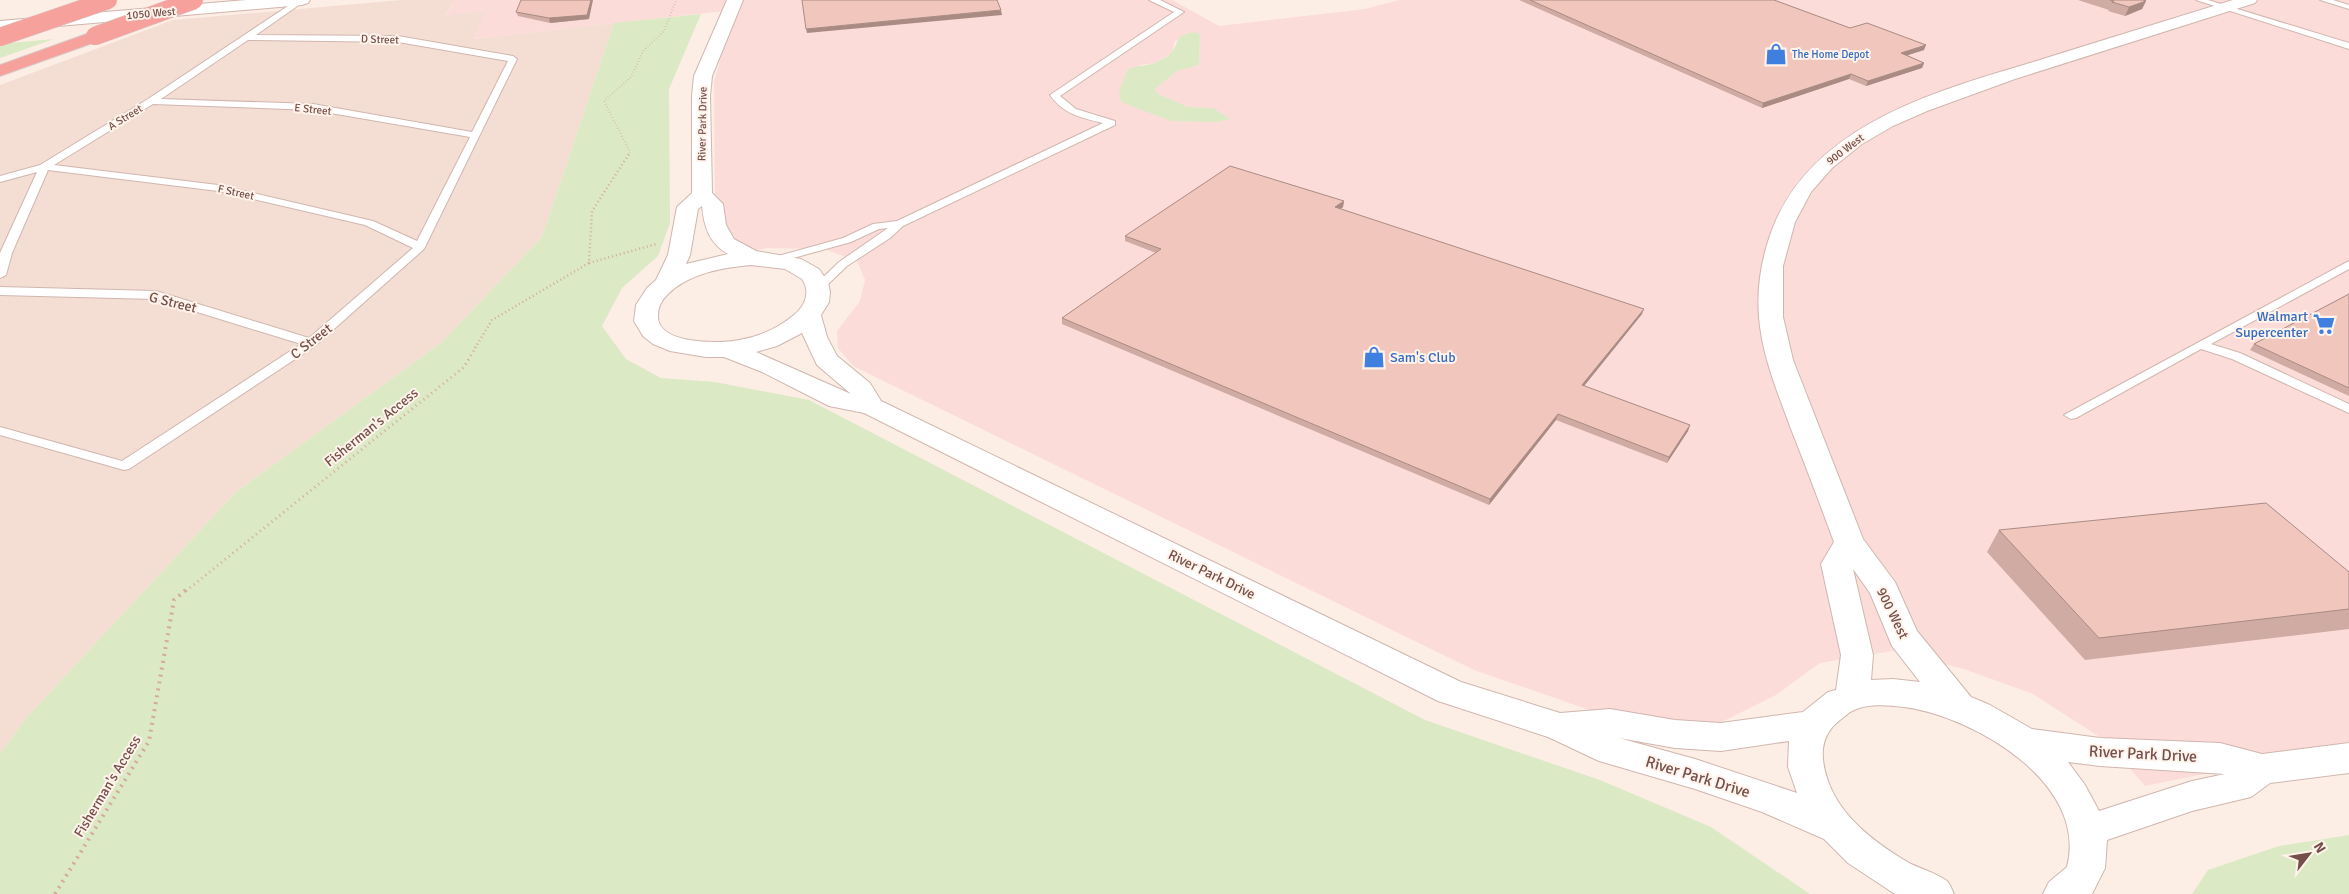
<svg xmlns="http://www.w3.org/2000/svg" width="2349" height="894" viewBox="0 0 2349 894" font-family="Signika,sans-serif">
<style>
.residential{fill:#f4ded4}
.commercial{fill:#fcdcd9;fill-rule:evenodd}
.green{fill:#dbeac4}
.lines{fill:none;stroke-linecap:round;stroke-linejoin:round}
.service-casing{stroke:#d0b6ae;stroke-width:2}
.tertiary-casing{stroke:#d0b6ae;stroke-width:2}
.secondary-casing{stroke:#d3b4ac;stroke-width:2}
.motorway-casing{stroke:#d8cecc;stroke-width:2}
.path-far3{stroke:#d6a9a0;stroke-width:2;stroke-dasharray:0.5 2.5;stroke-linecap:butt}
.path-far2{stroke:#d6a9a0;stroke-width:2.5;stroke-dasharray:1 3;stroke-linecap:butt}
.path-far1{stroke:#d6a9a0;stroke-width:3;stroke-dasharray:1 4;stroke-linecap:butt}
.path{stroke:#d6a9a0;stroke-width:4;stroke-dasharray:2 5;stroke-linecap:butt}
.service{fill:#fff;fill-rule:evenodd}
.tertiary{fill:#fff;fill-rule:evenodd}
.secondary{fill:#fff;fill-rule:evenodd}
.motorway{fill:#f6a19c;fill-rule:evenodd}
.motorway-bridge-casing{stroke:#d8cecc;stroke-width:19;stroke-linecap:butt}
.motorway-bridge{stroke:#f6a19c;stroke-width:18}
.wall{fill:#cfaba3}
.shaded-wall{fill:#a98b84}
.building{fill:#f1c7bd;stroke:#a98b84}
.labels{text-anchor:middle;stroke-width:4;stroke-linejoin:round;paint-order:stroke}
.far-street-label{font-size:11px;fill:#75504a;stroke:#fff3eb}
.far-shop-label{font-size:11px;fill:#366cbe;stroke:#fff3eb;text-anchor:start}
.street-label{font-size:14px;fill:#75504a;stroke:#fff3eb}
.shop-label{font-size:14px;fill:#366cbe;stroke:#fff3eb;text-anchor:end}
.near-street-label{font-size:16px;fill:#75504a;stroke:#fff3eb}
</style>
<rect width="100%" height="100%" fill="#fceee5"/>
<polygon class="residential" points="401,0 455,0 445,15 487,11 473,39 614,23 542,237 441,343 236,492 27,717 0,754 0,85 173,20"/>
<path class="commercial" d="M455,0h717l47,26 146,-17 34,-9h950v749l-91,14 -113,23 -39,-45 -73,-47 -69,-25 -72,-18 -72,12 -44,32 -66,33 -80,-4 -156,-54 -621,-304 -15,-18 -1,-17 23,-30 5,-21 -8,-19 -33,-12 -58,-1 -36,7 -15,-42 -1,-131 20,-72 -261,29 13,-28 -41,5zM1200,34l-1,31 -22,6 -22,18 2,5 31,13 25,1 -42,13 -32,-56 17,-2 16,-10 3,-12z"/>
<g class="green">
<polygon points="701,14 669,89 670,223 658,256 622,288 602,326 626,359 661,378 715,382 809,400 1425,720 1600,780 1711,827 1810,894 0,894 0,754 27,717 236,492 441,343 542,237 614,23"/>
<path d="M1194,32l6,2 -1,31 -22,6 -22,18 3,5 30,13 25,1 17,11 -13,3 -46,-1 -50,-19 -2,-12 9,-21c10,-4 23,-3 31,-8 4,-2 11,-6 13,-9 9,-13 2,-16 22,-20z"/>
<polygon points="54,39 0,58 0,44"/>
<polygon points="2349,835 2349,894 2192,894 2208,870 2279,846"/>
</g>
<g class="lines">
<g class="service-casing">
<g id="service">
<path d="M297,0h9l-50,35 142,1 115,20 4,3 -93,190 -109,97 -186,123 -5,1 -124,-35v-8l122,34 179,-117 -146,-45 -155,-4v-8l156,4 153,47 104,-90 -48,-23 -147,-34 -170,-21 -36,83 -6,22 -6,3v-25l37,-81 -37,10v-6l40,-11 108,-66zM248,40l150,2 110,19 -36,71 -159,-28 -152,-5zM153,104l160,6 157,27 -53,104 -44,-20 -155,-36 -164,-20z"/>
<path d="M1149,0h11l24,12 -124,84 16,13 39,12v4l-212,101 -13,12 -43,28 -25,24h-8l-2,-2 27,-26 49,-34 -9,1 -28,13 -72,20h-8l-2,-2 2,-2 72,-20 30,-14 24,-3 206,-98c-21,-5 -40,-9 -53,-28l124,-83z"/>
<polygon points="2196,0 2208,0 2349,43 2349,49"/>
<polygon points="2320,0 2333,0 2349,5 2349,9"/>
<polygon points="2349,261 2349,269 2211,344 2240,353 2349,404 2349,413 2232,359 2201,349 2076,418 2071,419 2064,415"/>
</g>
</g>
<g class="tertiary-casing">
<path id="tertiary" d="M727,0h16l-31,76 -2,20 2,97 11,11 3,21 8,14 22,12 45,8 18,10 9,13 2,10 -1,10 -8,13 6,22 10,19 33,27 11,18 580,281 99,31 50,-4 65,11 46,3 82,-11 25,-20 8,-2 5,-35 -20,-91 13,-22c-14,-38 -28,-75 -43,-113 -13,-36 -29,-73 -32,-112 -2,-24 1,-49 8,-72 34,-120 170,-154 276,-186 63,-20 126,-39 190,-59h24l-2,3 -240,76 -88,32 -34,15 -31,18 -30,24 -21,24 -16,30 -12,44v51l10,43 70,179 32,43 22,49 54,66 19,8 42,24 68,9 120,5 42,11 87,-11v30l-79,10 -19,14 -59,14 -85,29 -2,28 -13,26h-49l6,-12 18,-15c22,-84 -94,-151 -163,-160 -16,-2 -37,-4 -52,4 -4,2 -8,6 -12,9 -21,16 -20,38 -12,61 13,37 49,63 81,82 12,6 27,10 38,18 3,3 5,9 7,13h-59l-47,-31 -24,-24 -62,-27 -67,-23 -96,-28 -51,-24 -110,-36 -574,-288 -35,-7 -67,-34 -38,-15h-18l-36,-6 -17,-7 -10,-8 -9,-15 2,-16 11,-17 9,-8 12,-25 9,-48 15,-14v-97l2,-20zM702,206c2,21 7,37 26,48l-42,10 4,-9 8,-46zM751,265l34,4 17,10c9,13 3,27 -8,36 -16,13 -35,22 -55,25 -19,4 -83,5 -81,-25 0,-8 4,-15 9,-20 22,-22 54,-27 84,-30zM802,333l15,32 34,29 -95,-42 21,-6zM1853,569l17,24 22,53 28,36 -27,-3 -22,1 2,-25zM1619,738l56,10 46,3 68,-10 -1,26 9,26 -102,-34zM2068,762l32,4 125,8 -33,7 -93,30 -14,-26z"/>
</g>
<g class="secondary-casing">
<polygon id="secondary" points="246,0 310,0 308,3 302,5 0,31 0,21"/>
</g>
<g class="motorway-casing">
<polygon id="motorway" points="95,31 101,32 103,36 101,40 0,76 0,65"/>
</g>
<polyline class="path-far3" points="628,155 630,152 604,101 631,77 643,51 664,31 676,0"/>
<g class="path-far2">
<polyline points="589,263 656,244"/>
<polyline points="475,348 492,320 589,263 592,211 629,154"/>
</g>
<polyline class="path-far1" points="186,591 464,367 476,347"/>
<polyline class="path" points="55,894 149,741 174,600 187,589"/>
<use href="#service" class="service"/>
<use href="#tertiary" class="tertiary"/>
<use href="#secondary" class="secondary"/>
<use href="#motorway" class="motorway"/>
<g class="motorway-bridge-casing">
<g id="motorway-bridge">
<polyline points="95,36 194,0"/>
<polyline points="0,37 108,0"/>
</g>
</g>
<use href="#motorway-bridge" class="motorway-bridge"/>
</g>
<g class="wall">
<polygon points="1519,0 1774,0 1850,28 1924,50 1907,55 1924,63 1922,68 1866,86 1849,79 1762,108"/>
<polygon points="2078,0 2143,0 2146,1 2142,9 2125,16 2108,11 2109,10"/>
<polygon points="516,12 589,19 550,23 518,16"/>
<polygon points="1344,201 1343,207 1340,209 1642,314 1584,386 1690,425 1688,431 1667,463 1556,420 1489,505 1062,324 1062,318 1156,253 1125,241 1125,236"/>
<polygon points="2349,294 2349,396 2250,350 2254,344"/>
<polygon points="1999,530 2349,572 2349,629 2085,660 1987,552"/>
</g>
<g class="shaded-wall">
<polygon points="591,0 593,0 589,19 550,23 549,18"/>
<polygon points="2146,1 2142,9 2125,16 2129,7"/>
<polygon points="1001,10 1002,15 807,33 806,29"/>
<polygon points="1926,45 1924,50 1899,58 1901,53"/>
<polygon points="1924,63 1922,68 1866,86 1868,81"/>
<polygon points="1851,74 1849,79 1762,108 1763,103"/>
<polygon points="1344,201 1343,207 1335,213 1335,207"/>
<polygon points="1644,309 1642,314 1580,391 1582,385"/>
<polygon points="1558,414 1556,420 1489,505 1490,499"/>
<polygon points="1690,425 1688,431 1667,463 1669,457"/>
</g>
<g class="building">
<polygon points="521,0 591,0 587,15 549,18 516,12"/>
<polygon points="802,0 997,0 1001,10 806,29"/>
<polygon points="1530,0 1774,0 1850,28 1867,23 1926,45 1901,53 1924,63 1868,81 1851,74 1763,103"/>
<polygon points="2110,0 2143,0 2146,1 2129,7 2112,2 2114,1"/>
<polygon points="1230,166 1344,201 1335,207 1644,309 1582,385 1690,425 1669,457 1558,414 1490,499 1062,318 1161,249 1125,236"/>
<polygon points="2349,294 2349,388 2254,344"/>
<polygon points="2266,503 2349,572 2349,609 2099,638 1999,530"/>
</g>
<defs>
<g id="shop-bare" transform="scale(1.725)"><path d="M-5-2.5h2.3a2.7 3.5 0 0 1 5.4 0H5L5.5 6h-11ZM-1.5-2.5h3a1.5 2.3 0 0 0-3 0Z" fill="#3f7fe0" stroke="#fff3eb" stroke-width="2.5" paint-order="stroke"/></g>
<g id="supermarket-bare" transform="scale(1.725)"><path d="M-6-5.5h2.5l.6 2H6L4.5 2H-2.5L-4.4-4H-6ZM-1.5 3.2a1.3 1.3 0 1 0 .1 0ZM3 3.2a1.3 1.3 0 1 0 .1 0Z" fill="#3f7fe0" stroke="#fff3eb" stroke-width="2.5" paint-order="stroke"/></g>
</defs>
<g fill-rule="evenodd">
<use href="#shop-bare" x="1776" y="54"/>
<use href="#supermarket-bare" x="2324" y="324"/>
<use href="#shop-bare" x="1374" y="357"/>
</g>
<g class="labels">
<g class="far-street-label">
<text transform="translate(151 13) rotate(-5)" y="4">1050 West</text>
<text transform="translate(380 39) rotate(2)" y="4">D Street</text>
<text transform="translate(313 109) rotate(6)" y="4">E Street</text>
<text transform="translate(125 117) rotate(-32)" y="4">A Street</text>
<text transform="translate(702 124) rotate(-89)" y="4">River Park Drive</text>
<text transform="translate(1845 149) rotate(-37)" y="4">900 West</text>
<text transform="translate(236 192) rotate(12)" y="4">F Street</text>
</g>
<g class="far-shop-label">
<text x="1792" y="58">The Home Depot</text>
</g>
<g class="street-label">
<text transform="translate(173 302) rotate(14)" y="5">G Street</text>
<text transform="translate(311 341) rotate(-38)" y="5">C Street</text>
<text transform="translate(371 427) rotate(-39)" y="5">Fisherman's Access</text>
<text transform="translate(1212 574) rotate(26)" y="5">River Park Drive</text>
<text transform="translate(1893 613) rotate(64)" y="5">900 West</text>
<text transform="translate(107 786) rotate(-59)" y="5">Fisherman's Access</text>
</g>
<g class="shop-label">
<text x="2308" y="321">Walmart<tspan x="2308" dy="16">Supercenter</tspan></text>
<text x="1390" y="362" text-anchor="start">Sam's Club</text>
</g>
<g class="near-street-label">
<text transform="translate(2143 753) rotate(3)" y="6">River Park Drive</text>
<text transform="translate(1698 776) rotate(17)" y="6">River Park Drive</text>
</g>
</g>
<g transform="translate(2309 854) rotate(59)" stroke="#fff3eb" stroke-width="4" paint-order="stroke">
<path d="M0-4L9 19L0 12L-9 19Z" fill="#75504a"/>
<text y="-8" font-size="14" font-weight="bold" text-anchor="middle" fill="#75504a">N</text>
</g>
</svg>
